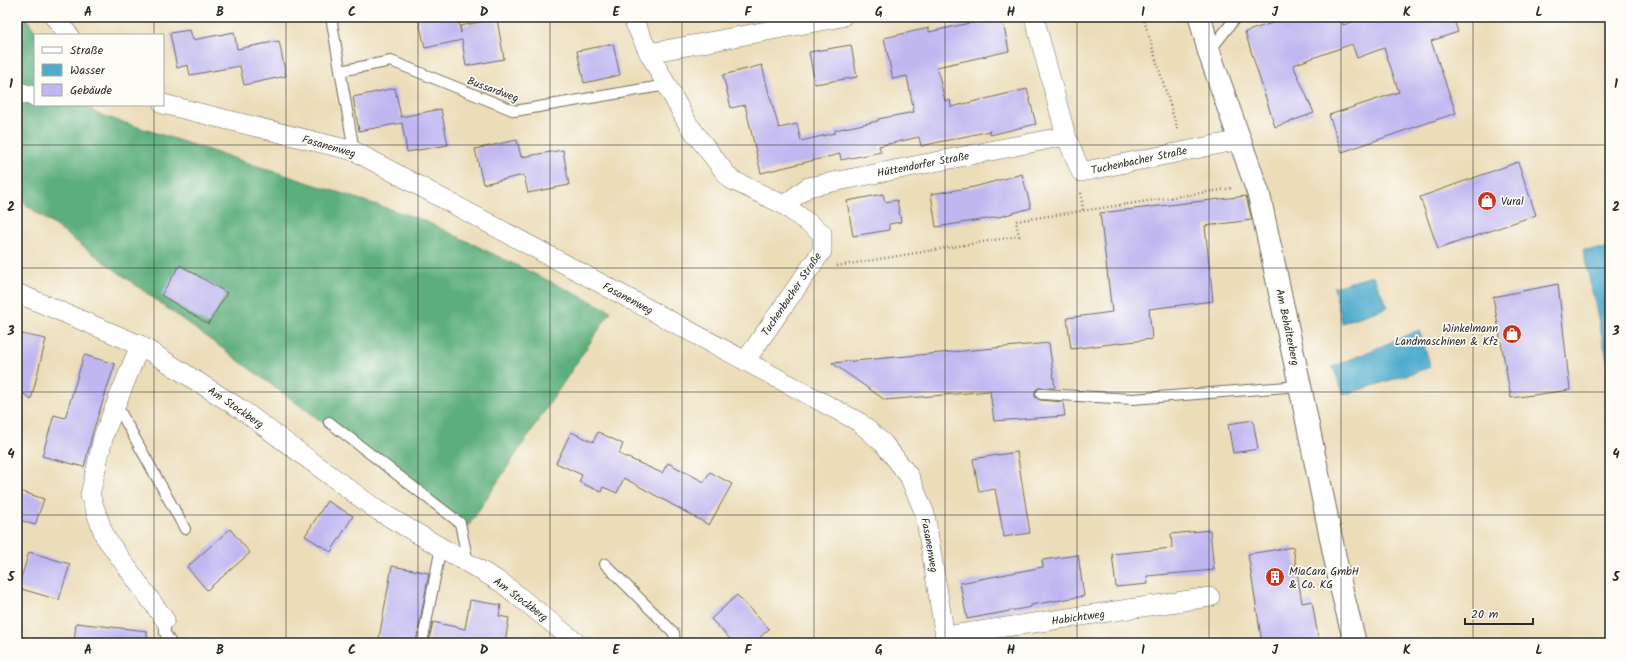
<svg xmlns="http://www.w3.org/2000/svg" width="1627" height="660" viewBox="0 0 1627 660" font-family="Kalam,sans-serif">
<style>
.forest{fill:#5cae7b;stroke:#446c53}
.water{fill:#4faccd;stroke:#3d6c7c}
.building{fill:#c0b7f1}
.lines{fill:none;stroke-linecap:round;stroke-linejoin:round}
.lane-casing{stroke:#6f695d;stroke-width:12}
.street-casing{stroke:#6f695d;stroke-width:20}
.secondary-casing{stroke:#6f695d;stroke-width:24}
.path{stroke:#6f695d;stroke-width:2.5;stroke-dasharray:1 3;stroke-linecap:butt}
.lane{stroke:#fff;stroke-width:10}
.street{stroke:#fff;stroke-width:19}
.secondary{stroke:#fff;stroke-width:22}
.grid{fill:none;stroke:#2b2b2b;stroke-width:1;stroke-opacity:0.55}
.labels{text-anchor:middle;stroke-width:3.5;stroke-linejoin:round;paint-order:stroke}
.street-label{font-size:11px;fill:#2b2b2b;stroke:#fdfcf7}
.poi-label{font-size:11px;fill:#2b2b2b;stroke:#fdfcf7;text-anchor:start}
.neatline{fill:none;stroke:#2b2b2b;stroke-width:1.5}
.grid-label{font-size:13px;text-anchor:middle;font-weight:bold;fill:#2b2b2b}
</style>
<rect width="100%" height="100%" fill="#fdfcf7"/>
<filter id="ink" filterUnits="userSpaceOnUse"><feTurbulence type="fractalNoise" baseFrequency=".025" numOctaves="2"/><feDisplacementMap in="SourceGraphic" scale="8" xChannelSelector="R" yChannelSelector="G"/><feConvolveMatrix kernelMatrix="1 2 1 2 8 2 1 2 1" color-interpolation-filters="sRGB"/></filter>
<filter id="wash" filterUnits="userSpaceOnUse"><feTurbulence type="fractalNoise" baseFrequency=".012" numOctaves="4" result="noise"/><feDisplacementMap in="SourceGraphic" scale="16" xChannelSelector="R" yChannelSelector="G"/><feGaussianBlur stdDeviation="0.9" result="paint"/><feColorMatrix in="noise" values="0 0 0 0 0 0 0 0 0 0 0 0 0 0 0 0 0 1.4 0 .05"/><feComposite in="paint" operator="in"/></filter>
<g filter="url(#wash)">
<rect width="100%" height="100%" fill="#ecddb9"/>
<polygon class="forest" points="17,17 25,17 38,35 35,35 35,105 89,105 95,113 423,220 611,311 467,528 17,198"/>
<g class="water">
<polygon points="1610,248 1610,373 1583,250"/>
<polygon points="1373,276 1388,307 1342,323 1334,287"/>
<polygon points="1419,330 1431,367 1344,395 1333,367"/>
</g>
<g id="blocks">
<g class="building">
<polygon points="418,17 458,17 461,33 460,26 497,19 504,59 466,66 462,40 425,48"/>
<polygon points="997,17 1002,17 1009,51 937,67 945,101 950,100 951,107 1027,89 1036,124 990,135 990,131 921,146 919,137 879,146 881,152 841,160 840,154 761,173 745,105 731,108 723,75 762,65 768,90 779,128 797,124 801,141 835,133 835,130 878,121 878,119 914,112 907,76 893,79 884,38 929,28 929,32"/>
<polygon points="1290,17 1340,17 1343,25 1367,17 1453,17 1458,32 1431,41 1456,113 1342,152 1329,115 1399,92 1384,48 1357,58 1352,44 1293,65 1314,113 1275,127 1245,32"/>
<polygon points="190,30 193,40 234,32 237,49 279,41 286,76 244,85 240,66 190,75 188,65 177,68 170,33"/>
<polygon points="613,44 620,75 584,83 577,51"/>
<polygon points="851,45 857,77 815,84 809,52"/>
<polygon points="395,88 401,117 441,109 448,145 407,152 402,123 359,131 353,97"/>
<polygon points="517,140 521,157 563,150 569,185 528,193 524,175 483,184 475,149"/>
<polygon points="1518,162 1536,215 1438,249 1420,197"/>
<polygon points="1022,174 1031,208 999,217 936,227 931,194 974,187"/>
<polygon points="883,194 885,202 897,200 901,222 889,224 889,230 853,236 847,201"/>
<polygon points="1246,196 1252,220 1205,226 1213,301 1149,309 1152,339 1071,349 1067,318 1112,312 1100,213"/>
<polygon points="180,265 227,293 208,324 161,295"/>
<polygon points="1558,284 1570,390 1511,398 1493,297"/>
<polygon points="17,333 46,339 31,400 17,388"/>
<polygon points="1049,343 1055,388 1038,388 1035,391 1035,397 1040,400 1063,402 1065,416 994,421 990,391 885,400 832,363"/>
<polygon points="84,355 115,364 93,431 84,467 42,456 54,415 65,418"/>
<polygon points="1253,420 1258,449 1233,453 1228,424"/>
<polygon points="571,432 593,442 598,432 623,444 619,454 662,473 668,463 704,482 710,472 732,484 709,525 624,478 617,493 603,487 601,492 579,482 582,475 556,463"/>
<polygon points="1017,452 1030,533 1004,537 995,489 979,492 973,459"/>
<polygon points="17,490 44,499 35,525 17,519"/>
<polygon points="327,501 353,516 331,552 305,536"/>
<polygon points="230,529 250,553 207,590 187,567"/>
<polygon points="1210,530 1214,570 1147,576 1148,584 1116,587 1112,554 1172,548 1171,534"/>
<polygon points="1293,547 1302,603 1312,601 1319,643 1262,643 1248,554"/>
<polygon points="29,552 70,564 59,600 18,588"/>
<polygon points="1078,555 1084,596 1031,605 1031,607 967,619 960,583 1043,567 1042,560"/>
<polygon points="392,566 429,573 416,643 379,638"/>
<polygon points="737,595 769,629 754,643 734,643 711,619"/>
<polygon points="470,600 501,605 499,616 509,618 505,643 443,643 429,640 433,622 465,629"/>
<polygon points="76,623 147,631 147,643 74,643"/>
</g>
</g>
</g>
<g filter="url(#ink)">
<use href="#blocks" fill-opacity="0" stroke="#6f695d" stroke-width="1"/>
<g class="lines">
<g class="lane-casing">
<g id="lane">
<polyline points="331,17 354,151"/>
<polyline points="1209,52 1236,17"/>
<polyline points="340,71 391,61 515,111 667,85"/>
<polyline points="1041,394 1133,399 1300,386"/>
<polyline points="116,404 185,529"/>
<polyline points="329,422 460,523 468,563"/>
<polyline points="605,564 674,633 675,643"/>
<polyline points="165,620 165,633 171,643"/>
<polyline points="422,643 441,547"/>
</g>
</g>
<g class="street-casing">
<g id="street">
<polyline points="54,17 69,35"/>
<polyline points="632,17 649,53 688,124 730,179 784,205 822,233 822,251 746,360"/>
<polyline points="1034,17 1066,136 1081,172 1240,140"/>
<polyline points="649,53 842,17"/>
<polyline points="17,91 35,97"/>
<polyline points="163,104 354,151 859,422 884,444 909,476 925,514 946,643"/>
<polyline points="784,205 808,187 1066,136"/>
<polyline points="17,293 140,345 242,410 377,510 502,583 577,643"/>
<polyline points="140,345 104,434 90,495 105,537 165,620"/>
<polyline points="945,636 1210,597"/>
</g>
</g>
<g class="secondary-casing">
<polyline id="secondary" points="1200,17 1209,52 1259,195 1300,386 1341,587 1355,643"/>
</g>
<g class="path">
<polyline points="1143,17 1178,131"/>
<polyline points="1081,193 1083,211"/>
<polyline points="837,266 1019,236 1016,221 1233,188"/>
</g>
<use href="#lane" class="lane"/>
<use href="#street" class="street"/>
<use href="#secondary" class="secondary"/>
</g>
</g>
<path class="grid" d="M154,17v18M286,17v626M418,17v626M550,17v626M682,17v626M814,17v626M945,17v626M1077,17v626M1209,17v626M1341,17v626M1473,17v626M154,105v538M17,145h1593M17,268h1593M17,392h1593M17,515h1593"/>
<defs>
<g id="shop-disc" transform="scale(1)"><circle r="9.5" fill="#c8321e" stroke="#fdfcf7"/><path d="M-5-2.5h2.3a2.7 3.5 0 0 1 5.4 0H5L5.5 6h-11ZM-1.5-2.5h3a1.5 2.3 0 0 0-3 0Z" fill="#fff"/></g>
<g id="building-disc" transform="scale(1)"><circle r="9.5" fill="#c8321e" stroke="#fdfcf7"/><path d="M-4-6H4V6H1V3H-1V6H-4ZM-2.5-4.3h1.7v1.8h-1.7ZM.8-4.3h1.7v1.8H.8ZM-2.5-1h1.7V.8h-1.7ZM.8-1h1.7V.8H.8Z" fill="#fff"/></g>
</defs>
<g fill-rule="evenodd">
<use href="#shop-disc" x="1487" y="201"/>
<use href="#shop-disc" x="1512" y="334"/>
<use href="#building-disc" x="1275" y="577"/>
</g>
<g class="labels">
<g class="street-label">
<text transform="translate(493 89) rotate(20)" y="4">Bussardweg</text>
<text transform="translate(329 146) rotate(16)" y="4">Fasanenweg</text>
<text transform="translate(1139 160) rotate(-12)" y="4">Tuchenbacher Straße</text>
<text transform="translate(923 164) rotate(-11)" y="4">Hüttendorfer Straße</text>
<text transform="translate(791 294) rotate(-56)" y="4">Tuchenbacher Straße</text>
<text transform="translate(628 298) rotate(28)" y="4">Fasanenweg</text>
<text transform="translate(1288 327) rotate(78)" y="4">Am Behälterberg</text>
<text transform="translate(236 407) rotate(34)" y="4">Am Stockberg</text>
<text transform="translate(930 545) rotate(80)" y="4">Fasanenweg</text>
<text transform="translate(521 599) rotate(37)" y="4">Am Stockberg</text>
<text transform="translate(1078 617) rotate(-8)" y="4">Habichtweg</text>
</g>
<g class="poi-label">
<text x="1501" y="205">Vural</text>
<text x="1498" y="332" text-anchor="end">Winkelmann<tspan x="1498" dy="13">Landmaschinen &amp; Kfz</tspan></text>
<text x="1289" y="575">MiaCara GmbH<tspan x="1289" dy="13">&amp; Co. KG</tspan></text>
</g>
</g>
<rect width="1627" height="660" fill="none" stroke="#fdfcf7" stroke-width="44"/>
<rect x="34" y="34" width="130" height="72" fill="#fdfcf7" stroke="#a9a8a5"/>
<rect x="42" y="47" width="20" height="6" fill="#ffffff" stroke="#a9a8a5"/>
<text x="70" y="54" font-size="12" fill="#2b2b2b">Straße</text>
<rect x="42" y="64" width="20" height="12" fill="#4faccd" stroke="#a9a8a5"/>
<text x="70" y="74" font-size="12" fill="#2b2b2b">Wasser</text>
<rect x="42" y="84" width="20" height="12" fill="#c0b7f1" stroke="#a9a8a5"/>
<text x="70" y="94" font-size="12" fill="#2b2b2b">Gebäude</text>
<path d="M1465 618v6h68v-6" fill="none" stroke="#2b2b2b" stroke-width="2"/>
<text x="1471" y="618" font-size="12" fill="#2b2b2b" stroke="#fdfcf7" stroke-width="3" paint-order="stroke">20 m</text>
<rect x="22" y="22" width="1583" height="616" class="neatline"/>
<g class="grid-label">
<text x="88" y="16">A</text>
<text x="220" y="16">B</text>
<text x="352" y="16">C</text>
<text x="484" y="16">D</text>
<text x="616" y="16">E</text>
<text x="748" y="16">F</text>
<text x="879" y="16">G</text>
<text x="1011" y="16">H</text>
<text x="1143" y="16">I</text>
<text x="1275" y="16">J</text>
<text x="1407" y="16">K</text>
<text x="1539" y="16">L</text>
<text x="11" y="88">1</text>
<text x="1616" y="88">1</text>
<text x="11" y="211">2</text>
<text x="1616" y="211">2</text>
<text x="11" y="335">3</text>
<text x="1616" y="335">3</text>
<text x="11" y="458">4</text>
<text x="1616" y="458">4</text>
<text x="11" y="581">5</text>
<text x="1616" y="581">5</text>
<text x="88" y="654">A</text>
<text x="220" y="654">B</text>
<text x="352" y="654">C</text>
<text x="484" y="654">D</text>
<text x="616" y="654">E</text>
<text x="748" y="654">F</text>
<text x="879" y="654">G</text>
<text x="1011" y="654">H</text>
<text x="1143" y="654">I</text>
<text x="1275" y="654">J</text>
<text x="1407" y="654">K</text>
<text x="1539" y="654">L</text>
</g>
</svg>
